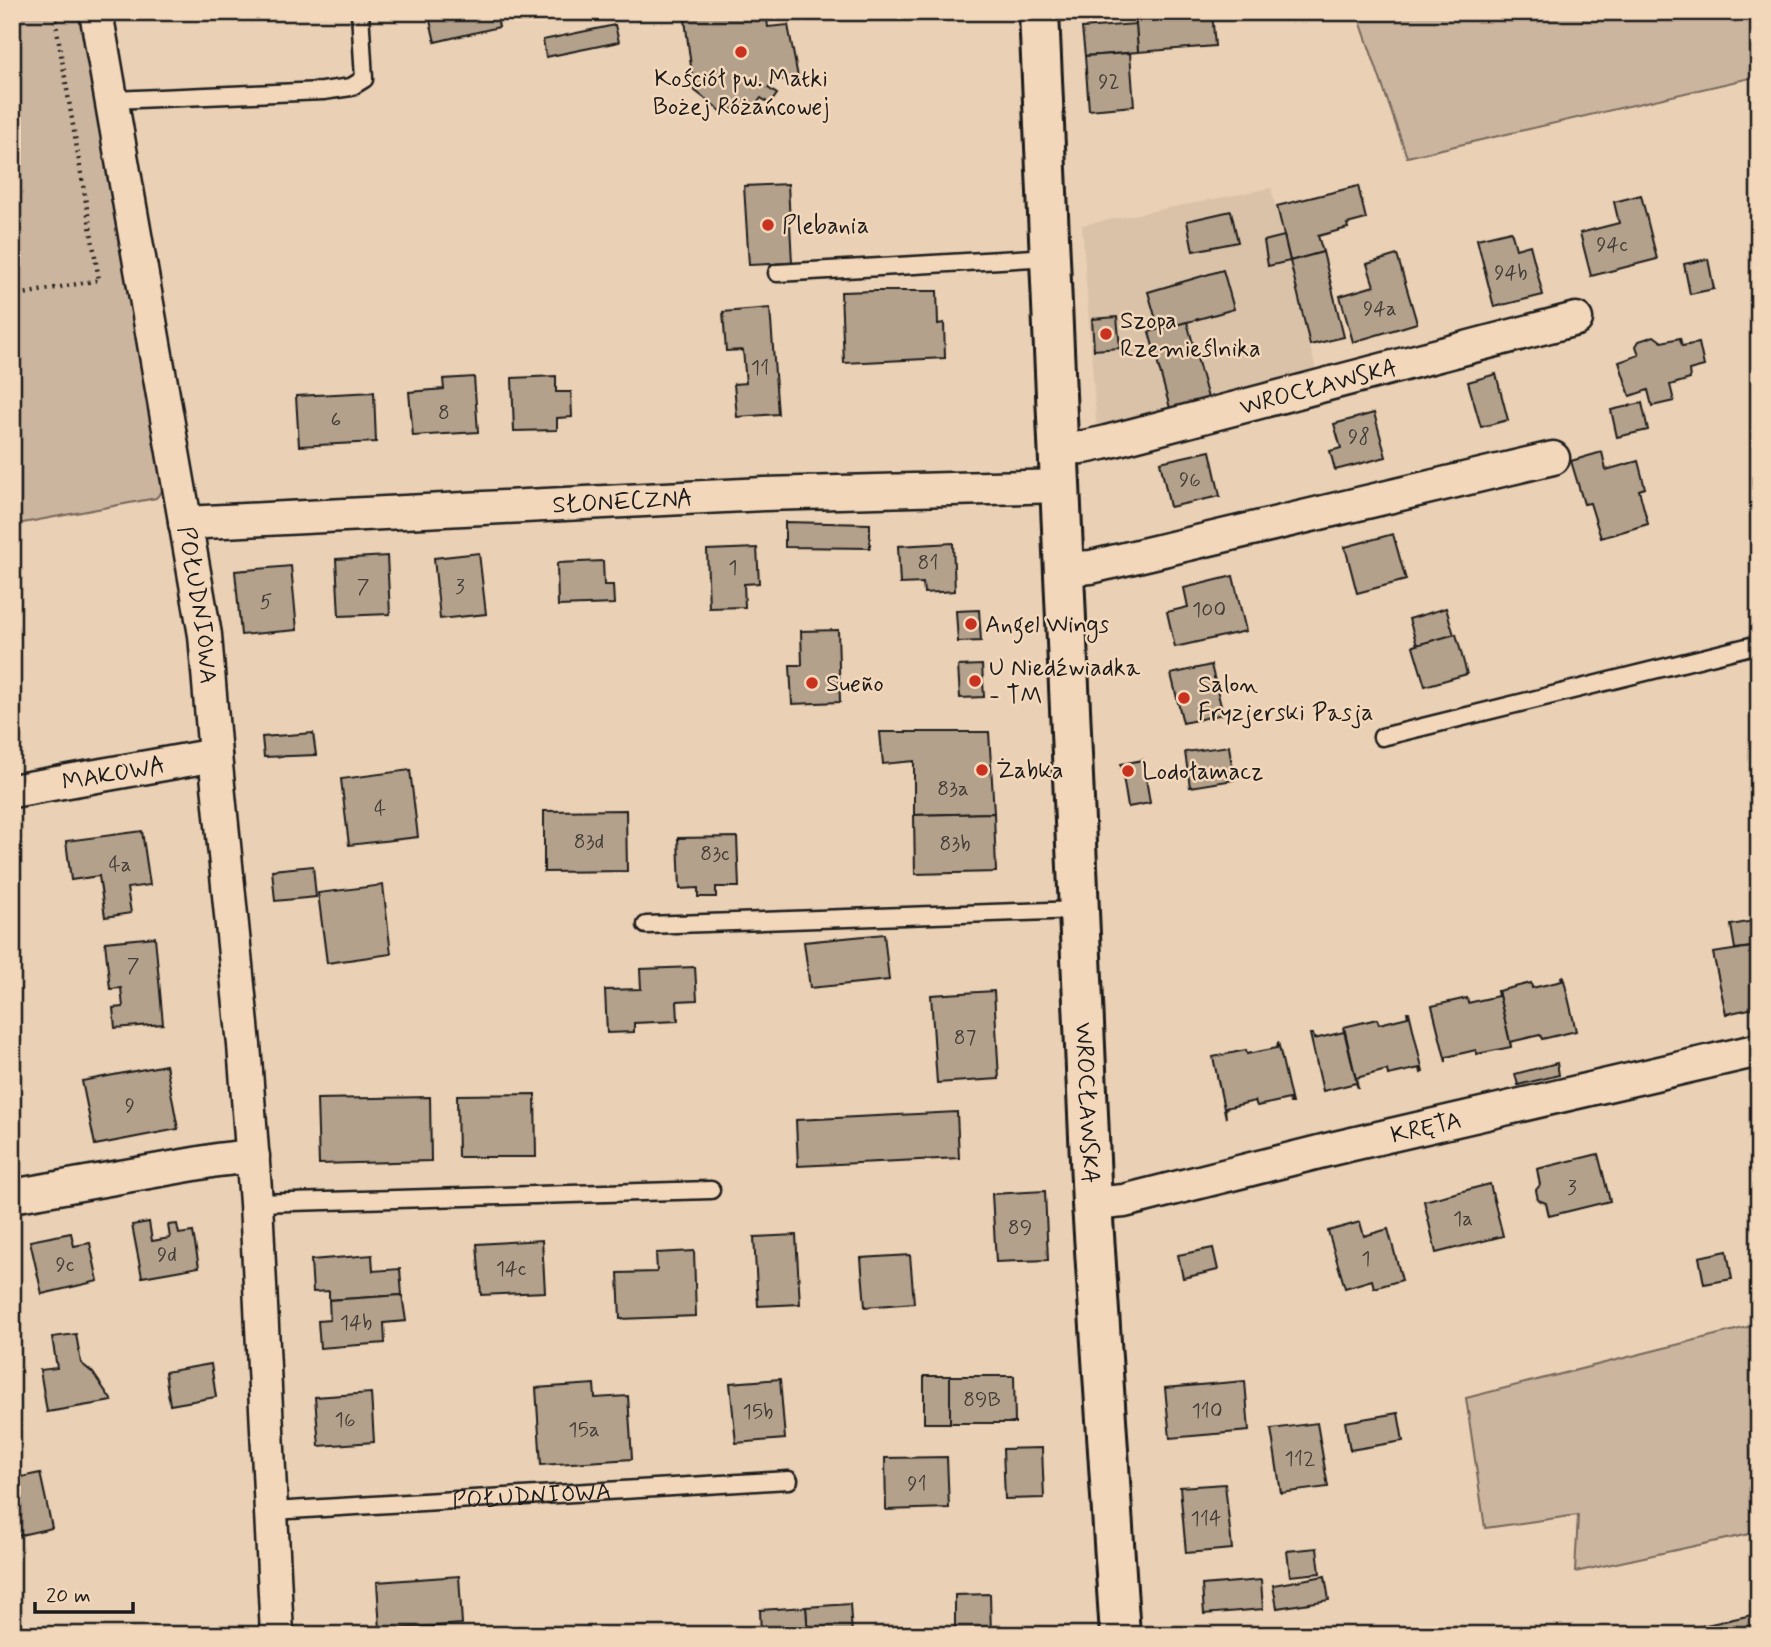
<svg xmlns="http://www.w3.org/2000/svg" width="1771" height="1647" viewBox="0 0 1771 1647" font-family="Mynerve,sans-serif">
<style>
.built{fill:#dac2a8}
.green{fill:#ccb59e;stroke:#74685d;stroke-width:2}
.building{fill:#b4a18b;stroke:#1c1c1c;stroke-width:2}
.lines{fill:none;stroke-linecap:round;stroke-linejoin:round}
.lane-casing{stroke:#1c1c1c;stroke-width:21}
.street-casing{stroke:#1c1c1c;stroke-width:37}
.secondary-casing{stroke:#1c1c1c;stroke-width:44}
.path{stroke:#1c1c1c;stroke-width:4.5;stroke-dasharray:2 5;stroke-linecap:butt}
.lane{stroke:#f3d7ba;stroke-width:16}
.street{stroke:#f3d7ba;stroke-width:32}
.secondary{stroke:#f3d7ba;stroke-width:38}
.poi-dot{fill:#c8321e;stroke:#f3d7ba;stroke-width:2.5}
.labels{text-anchor:middle;stroke-width:5;stroke-linejoin:round;paint-order:stroke}
.number-label{font-size:21px;fill:#423d38}
.poi-label{font-size:24px;fill:#1c1c1c;stroke:#f3d7ba;text-anchor:start}
.street-label{font-size:24px;fill:#1c1c1c;stroke:#f3d7ba}
</style>
<rect width="100%" height="100%" fill="#ead0b4"/>
<filter id="ink" filterUnits="userSpaceOnUse"><feTurbulence type="fractalNoise" baseFrequency=".0143" numOctaves="2"/><feDisplacementMap in="SourceGraphic" scale="14" xChannelSelector="R" yChannelSelector="G"/><feConvolveMatrix kernelMatrix="1 2 1 2 8 2 1 2 1" color-interpolation-filters="sRGB"/></filter>
<g filter="url(#ink)">
<polygon class="built" points="1271,188 1316,370 1097,433 1082,225"/>
<g class="green">
<polygon points="12,12 81,12 164,489 156,498 12,525"/>
<polygon points="1357,12 1759,12 1759,76 1407,157"/>
<polygon points="1759,1324 1759,1532 1575,1572 1578,1515 1485,1528 1466,1398"/>
</g>
<g class="building">
<polygon points="428,12 496,12 499,27 435,42"/>
<polygon points="684,12 766,12 768,27 788,25 798,77 774,81 768,88 777,94 770,104 761,98 754,107 721,111 694,90"/>
<polygon points="1176,12 1212,12 1215,46 1138,52 1135,16"/>
<polygon points="1136,24 1138,52 1085,56 1082,28"/>
<polygon points="615,25 619,42 546,57 543,40"/>
<polygon points="1130,53 1134,106 1089,110 1085,56"/>
<polygon points="788,184 792,263 749,265 744,186"/>
<polygon points="1358,186 1366,219 1347,224 1348,228 1318,236 1323,252 1290,261 1277,206"/>
<polygon points="1641,195 1657,259 1591,276 1580,233 1619,223 1614,202"/>
<polygon points="1231,211 1238,242 1193,251 1187,221"/>
<polygon points="1511,231 1516,249 1530,245 1543,295 1494,307 1477,239"/>
<polygon points="1284,236 1290,261 1268,266 1264,241"/>
<polygon points="1323,252 1344,337 1310,345 1290,261"/>
<polygon points="1397,255 1417,323 1353,342 1340,296 1374,286 1367,264"/>
<polygon points="1708,259 1714,289 1690,294 1684,264"/>
<polygon points="1223,270 1234,309 1159,330 1148,292"/>
<polygon points="875,291 937,291 938,324 944,323 945,358 844,363 841,292"/>
<polygon points="770,308 778,414 737,417 734,384 746,383 743,350 726,351 723,312"/>
<polygon points="1117,317 1120,348 1094,350 1092,319"/>
<polygon points="1187,322 1208,398 1170,408 1149,332"/>
<polygon points="1654,336 1662,342 1680,338 1682,346 1699,343 1704,366 1689,370 1690,379 1670,385 1674,401 1652,406 1648,390 1630,396 1619,362 1639,355 1636,346 1639,341"/>
<polygon points="1496,374 1508,420 1481,427 1468,382"/>
<polygon points="556,376 556,392 571,392 572,417 557,418 557,430 514,431 512,378"/>
<polygon points="474,377 478,432 413,436 409,392 444,389 443,379"/>
<polygon points="374,392 376,442 299,446 296,396"/>
<polygon points="1642,403 1648,430 1617,437 1611,410"/>
<polygon points="1374,413 1386,457 1335,470 1330,451 1341,448 1334,424"/>
<polygon points="1210,451 1220,496 1170,507 1160,462"/>
<polygon points="1602,452 1606,470 1638,461 1645,488 1639,490 1648,524 1601,538 1590,503 1584,504 1571,461"/>
<polygon points="785,522 870,524 870,548 785,547"/>
<polygon points="1393,534 1406,580 1357,593 1345,547"/>
<polygon points="953,543 955,591 924,593 923,583 900,584 898,546"/>
<polygon points="757,548 759,583 744,584 745,607 709,608 707,550"/>
<polygon points="479,553 486,614 440,619 434,558"/>
<polygon points="387,556 390,614 339,616 336,559"/>
<polygon points="603,561 604,585 613,585 614,604 558,606 557,563"/>
<polygon points="291,566 297,630 241,635 235,571"/>
<polygon points="1233,576 1246,631 1175,647 1167,612 1188,607 1184,588"/>
<polygon points="1446,608 1454,635 1417,645 1409,619"/>
<polygon points="979,610 981,641 958,642 956,611"/>
<polygon points="838,630 840,702 792,704 790,665 802,665 801,631"/>
<polygon points="1456,634 1467,674 1425,686 1413,646"/>
<polygon points="982,665 984,697 960,698 958,666"/>
<polygon points="1211,665 1223,714 1183,723 1171,674"/>
<polygon points="880,732 989,732 994,813 914,815 914,761 883,764"/>
<polygon points="313,733 316,755 264,757 262,737"/>
<polygon points="1229,746 1234,780 1190,787 1185,752"/>
<polygon points="1143,760 1150,803 1128,807 1121,764"/>
<polygon points="410,770 418,837 349,845 341,779"/>
<polygon points="626,810 627,871 544,872 544,811"/>
<polygon points="994,813 996,872 915,874 914,815"/>
<polygon points="142,831 150,885 127,888 131,913 105,917 99,876 71,880 66,841"/>
<polygon points="737,837 739,887 716,887 716,897 698,897 698,888 680,889 678,838"/>
<polygon points="313,866 316,897 275,901 272,870"/>
<polygon points="383,885 391,954 327,963 318,893"/>
<polygon points="1759,920 1759,946 1735,949 1731,925"/>
<polygon points="884,934 889,980 810,988 804,942"/>
<polygon points="155,937 163,1024 115,1028 113,1008 123,1007 121,988 110,989 105,942"/>
<polygon points="1759,946 1759,1007 1726,1014 1713,953"/>
<polygon points="695,967 697,1000 677,1001 678,1021 634,1023 634,1032 607,1033 605,990 641,989 640,969"/>
<polygon points="1563,976 1576,1031 1542,1039 1540,1035 1510,1042 1511,1047 1498,991 1531,983 1532,988 1562,981 1561,977"/>
<polygon points="994,991 999,1079 937,1083 931,995"/>
<polygon points="1497,991 1498,991 1511,1047 1477,1054 1476,1050 1446,1057 1446,1062 1432,1006 1467,998 1468,1003 1498,996"/>
<polygon points="1407,1012 1409,1012 1423,1072 1421,1073 1420,1068 1388,1075 1387,1070 1356,1078 1358,1088 1344,1027 1377,1019 1379,1024 1408,1017"/>
<polygon points="1343,1027 1358,1088 1356,1083 1323,1091 1310,1034 1313,1034 1314,1039 1344,1032"/>
<polygon points="1278,1042 1292,1103 1290,1103 1289,1099 1257,1106 1255,1101 1225,1108 1226,1118 1213,1057 1246,1050 1247,1054 1277,1048"/>
<polygon points="1557,1063 1559,1075 1518,1085 1515,1074"/>
<polygon points="166,1065 178,1129 95,1145 82,1081"/>
<polygon points="535,1094 536,1157 458,1157 457,1095"/>
<polygon points="430,1097 431,1161 319,1164 317,1099"/>
<polygon points="957,1112 959,1158 798,1166 796,1120"/>
<polygon points="1598,1154 1610,1201 1549,1216 1546,1203 1538,1200 1536,1190 1540,1185 1537,1169"/>
<polygon points="1490,1184 1503,1236 1436,1253 1424,1201"/>
<polygon points="1045,1191 1048,1260 996,1262 992,1194"/>
<polygon points="149,1222 152,1241 170,1238 168,1225 177,1224 179,1234 193,1232 199,1267 142,1277 132,1225"/>
<polygon points="1360,1222 1364,1236 1388,1229 1402,1280 1374,1288 1372,1280 1345,1288 1328,1231"/>
<polygon points="71,1233 74,1246 90,1243 98,1281 42,1294 30,1241"/>
<polygon points="796,1235 800,1304 758,1306 754,1237"/>
<polygon points="542,1240 545,1292 481,1295 477,1244"/>
<polygon points="1213,1248 1218,1270 1183,1278 1178,1255"/>
<polygon points="694,1251 696,1316 620,1319 618,1273 657,1272 656,1253"/>
<polygon points="1727,1251 1732,1279 1704,1284 1699,1257"/>
<polygon points="372,1255 373,1271 400,1269 402,1295 329,1300 329,1291 313,1292 311,1260"/>
<polygon points="910,1255 914,1303 865,1307 861,1258"/>
<polygon points="402,1295 406,1321 384,1323 385,1343 320,1348 318,1321 330,1320 329,1300"/>
<polygon points="76,1334 81,1363 93,1373 112,1401 47,1412 40,1370 57,1368 52,1337"/>
<polygon points="211,1364 216,1397 170,1405 165,1372"/>
<rect x="924" y="1376" width="26" height="47"/>
<polygon points="950,1376 1014,1376 1015,1423 950,1423"/>
<polygon points="780,1379 785,1439 736,1443 730,1383"/>
<polygon points="1245,1381 1249,1431 1170,1438 1165,1388"/>
<polygon points="594,1384 595,1398 628,1396 632,1459 541,1465 536,1388"/>
<polygon points="371,1393 374,1442 319,1446 315,1397"/>
<polygon points="1398,1413 1403,1441 1350,1450 1345,1422"/>
<polygon points="1317,1423 1328,1487 1281,1493 1271,1429"/>
<polygon points="1042,1448 1044,1498 1005,1499 1003,1449"/>
<polygon points="947,1457 949,1508 886,1510 885,1458"/>
<polygon points="40,1473 52,1528 12,1537 12,1479"/>
<polygon points="1225,1484 1232,1549 1186,1553 1180,1487"/>
<polygon points="1317,1548 1320,1573 1290,1576 1287,1551"/>
<polygon points="459,1576 462,1624 380,1630 377,1582"/>
<polygon points="1325,1576 1329,1600 1277,1608 1273,1585"/>
<polygon points="1261,1580 1263,1609 1204,1614 1202,1585"/>
<polygon points="990,1594 991,1635 955,1635 955,1595"/>
<polygon points="850,1604 852,1635 808,1635 806,1607"/>
<polygon points="806,1607 808,1635 761,1635 760,1610"/>
<polygon points="1752,1615 1756,1635 1684,1635 1683,1630"/>
</g>
<g class="lines">
<g class="lane-casing">
<g id="lane">
<polyline points="113,100 323,91 351,87 364,79 360,12"/>
<polyline points="777,273 1050,257"/>
<polyline points="1382,737 1759,644"/>
<polyline points="646,925 1079,910"/>
<polyline points="256,1203 711,1190"/>
<path id="s1" d="M273,1511l516,-31"/>
</g>
</g>
<g class="street-casing">
<g id="street">
<path id="s2" d="M96,12l109,623 10,120 29,290 12,158 21,432"/>
<path id="s3" d="M1058,448l26,-1 19,-4 473,-124"/>
<path id="s4" d="M185,523l579,-29 296,-8"/>
<polyline points="1064,569 1091,567 1553,458"/>
<path id="s5" d="M12,791l203,-36"/>
<polyline points="12,1196 217,1160 253,1156"/>
<path id="s6" d="M1092,1204l32,-3 211,-53 424,-98"/>
</g>
</g>
<g class="secondary-casing">
<g id="secondary">
<path id="s7" d="M1039,12l53,1192 28,431"/>
</g>
</g>
<polyline class="path" points="12,296 99,280 54,12"/>
<use href="#lane" class="lane"/>
<use href="#street" class="street"/>
<use href="#secondary" class="secondary"/>
</g>
</g>
<g class="poi-dot">
<circle cx="741" cy="52" r="7"/>
<circle cx="768" cy="225" r="7"/>
<circle cx="1106" cy="334" r="7"/>
<circle cx="971" cy="624" r="7"/>
<circle cx="975" cy="681" r="7"/>
<circle cx="812" cy="683" r="7"/>
<circle cx="1184" cy="698" r="7"/>
<circle cx="982" cy="770" r="7"/>
<circle cx="1128" cy="771" r="7"/>
</g>
<g class="labels">
<g class="number-label">
<text x="1109" y="88">92</text>
<text x="1612" y="251">94c</text>
<text x="1511" y="279">94b</text>
<text x="1380" y="315">94a</text>
<text x="760" y="374">11</text>
<text x="444" y="419">8</text>
<text x="336" y="426">6</text>
<text x="1359" y="443">98</text>
<text x="1190" y="486">96</text>
<text x="928" y="569">81</text>
<text x="733" y="574">1</text>
<text x="363" y="593">7</text>
<text x="460" y="593">3</text>
<text x="266" y="608">5</text>
<text x="1209" y="616">100</text>
<text x="953" y="795">83a</text>
<text x="380" y="815">4</text>
<text x="589" y="848">83d</text>
<text x="955" y="850">83b</text>
<text x="715" y="860">83c</text>
<text x="120" y="871">4a</text>
<text x="133" y="972">7</text>
<text x="965" y="1044">87</text>
<text x="130" y="1112">9</text>
<text x="1572" y="1194">3</text>
<text x="1463" y="1225">1a</text>
<text x="1020" y="1234">89</text>
<text x="167" y="1261">9d</text>
<text x="1366" y="1265">1</text>
<text x="65" y="1271">9c</text>
<text x="511" y="1275">14c</text>
<text x="356" y="1329">14b</text>
<text x="982" y="1406">89B</text>
<text x="1207" y="1417">110</text>
<text x="758" y="1418">15b</text>
<text x="345" y="1426">16</text>
<text x="584" y="1436">15a</text>
<text x="1300" y="1465">112</text>
<text x="917" y="1490">91</text>
<text x="1206" y="1525">114</text>
</g>
<g class="poi-label">
<text x="741" y="86" text-anchor="middle">Kościół pw. Matki<tspan x="741" dy="28">Bożej Różańcowej</tspan></text>
<text x="782" y="233">Plebania</text>
<text x="1120" y="328">Szopa<tspan x="1120" dy="28">Rzemieślnika</tspan></text>
<text x="985" y="632">Angel Wings</text>
<text x="989" y="675">U Niedźwiadka<tspan x="989" dy="28">- TM</tspan></text>
<text x="826" y="691">Sueño</text>
<text x="1198" y="692">Salon<tspan x="1198" dy="28">Fryzjerski Pasja</tspan></text>
<text x="996" y="778">Żabka</text>
<text x="1142" y="779">Lodołamacz</text>
</g>
<g class="street-label">
<text dy="8" stroke="none"><textPath href="#s3" startOffset="268">WROCŁAWSKA</textPath></text>
<text dy="8" stroke="none"><textPath href="#s4" startOffset="438">SŁONECZNA</textPath></text>
<text dy="8" stroke="none"><textPath href="#s2" startOffset="602">POŁUDNIOWA</textPath></text>
<text dy="8" stroke="none"><textPath href="#s5" startOffset="103">MAKOWA</textPath></text>
<text dy="8" stroke="none"><textPath href="#s7" startOffset="1092">WROCŁAWSKA</textPath></text>
<text dy="8" stroke="none"><textPath href="#s6" startOffset="343">KRĘTA</textPath></text>
<text dy="8" stroke="none"><textPath href="#s1" startOffset="259">POŁUDNIOWA</textPath></text>
</g>
</g>
<rect width="1771" height="1647" fill="none" stroke="#f3d7ba" stroke-width="42"/>
<rect x="21" y="21" width="1729" height="1605" fill="none" stroke="#1c1c1c" stroke-width="2.5" filter="url(#ink)"/>
<path d="M35 1602v10h98v-10" fill="none" stroke="#1c1c1c" stroke-width="3.5"/>
<text x="46" y="1602" font-size="21" fill="#1c1c1c" stroke="#f3d7ba" stroke-width="5" paint-order="stroke">20 m</text>
</svg>
